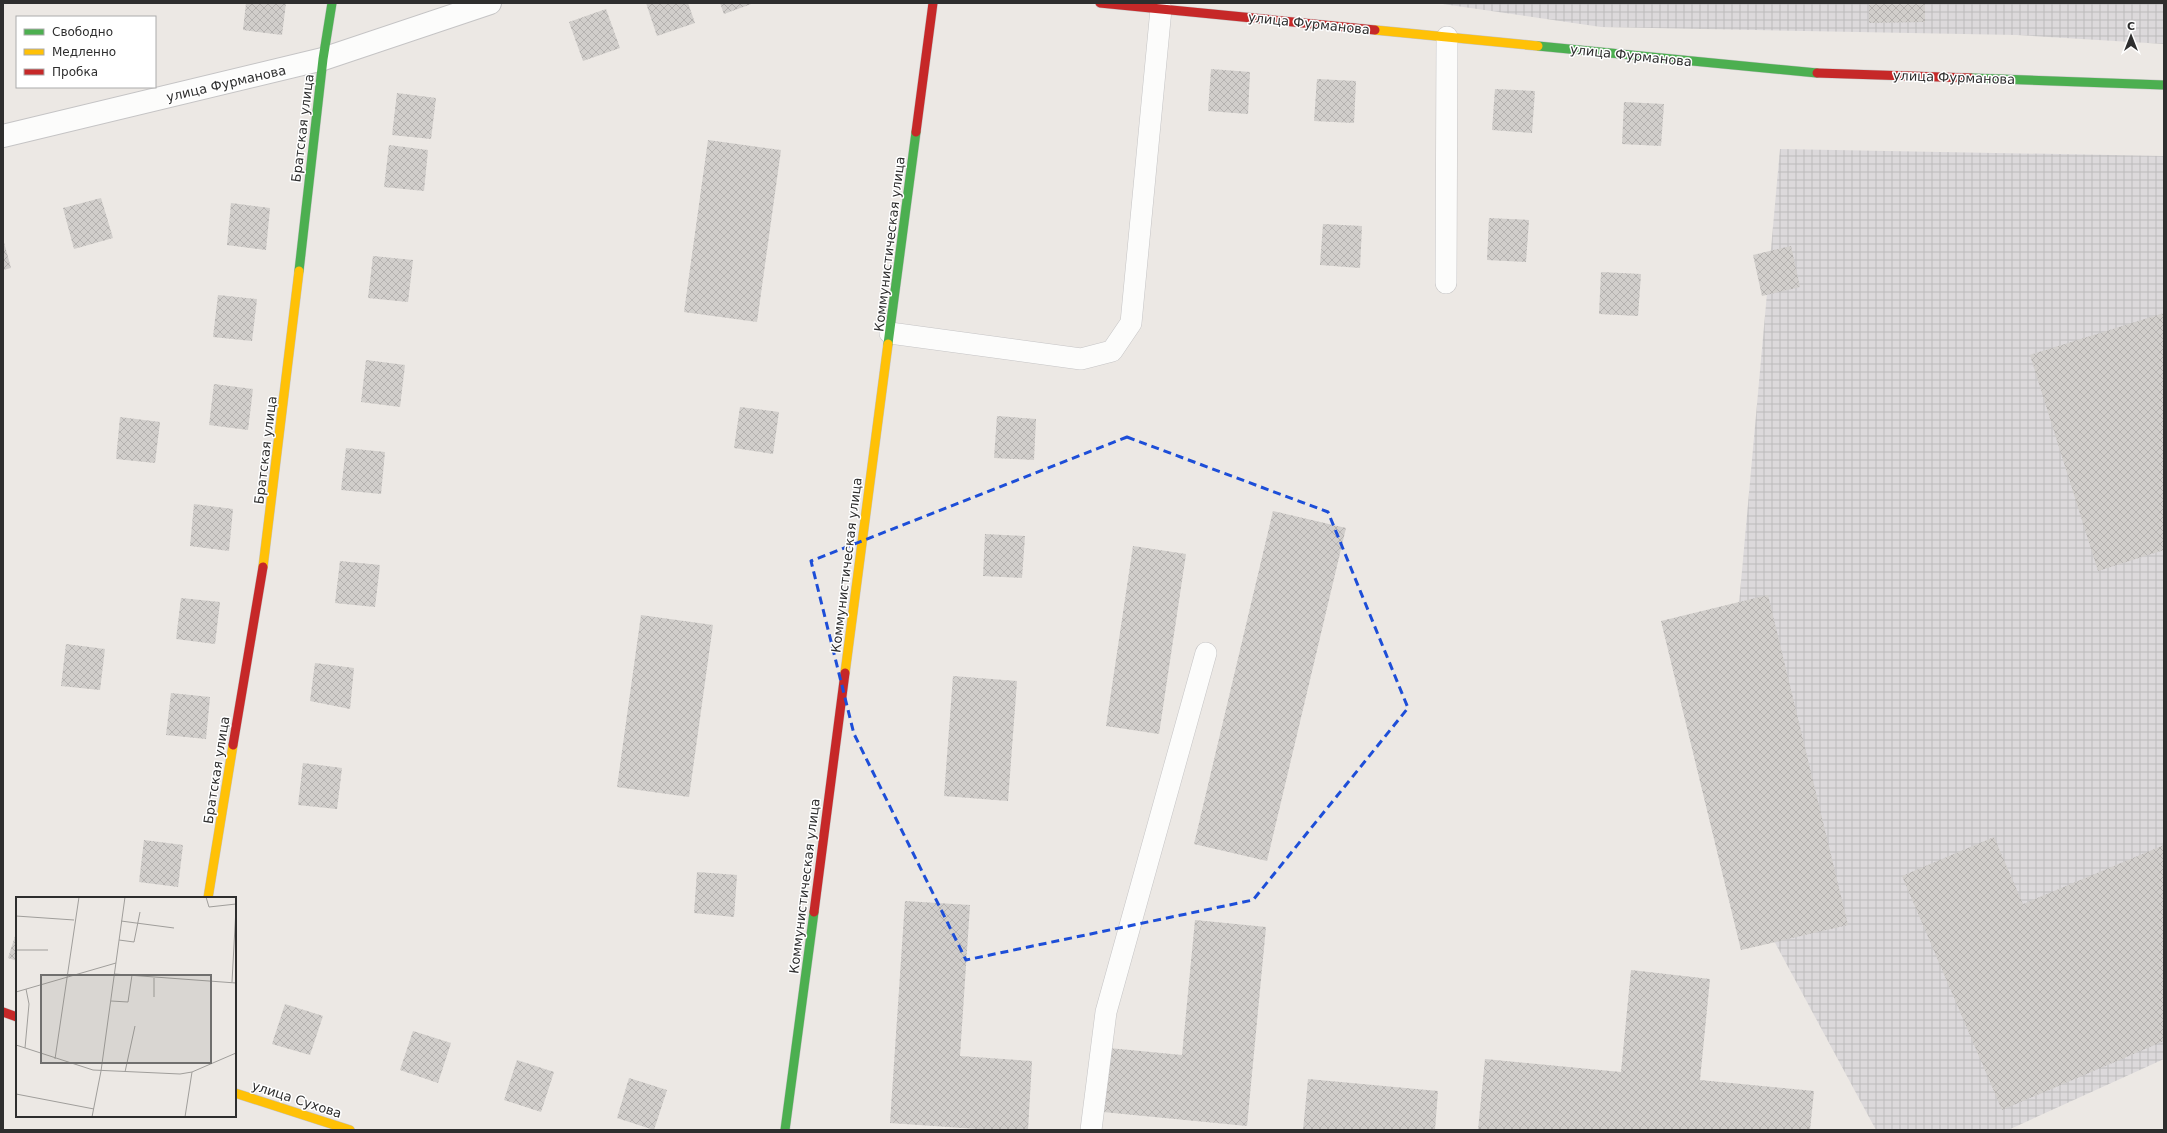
<svg xmlns="http://www.w3.org/2000/svg" width="2167" height="1133" viewBox="0 0 2167 1133" font-family="'DejaVu Sans',sans-serif">
<style>
.industrial{fill:url(#industrial-grid)}
.building{fill:url(#building-cross-hatch)}
.lines{fill:none;stroke-linecap:round;stroke-linejoin:round}
.lane-casing{stroke:#c5c4c5;stroke-width:22}
.street-casing{stroke:#c5c4c5;stroke-width:24}
.fast-casing{stroke:#c5c4c5;stroke-width:10}
.slow-casing{stroke:#c5c4c5;stroke-width:10}
.jam-casing{stroke:#c5c4c5;stroke-width:10}
.lane{stroke:#fcfcfb;stroke-width:21}
.street{stroke:#fcfcfb;stroke-width:22}
.fast{stroke:#4caf50;stroke-width:9}
.slow{stroke:#ffc107;stroke-width:9}
.jam{stroke:#c62828;stroke-width:9}
.marked{fill:none;stroke:#1d4ed8;stroke-width:3;stroke-dasharray:8 5;stroke-linejoin:round}
.labels{text-anchor:middle;stroke-width:3;stroke-linejoin:round;paint-order:stroke}
.street-label{font-size:13px;fill:#2e2e2e;stroke:#fff}
.inset-road{fill:none;stroke:#a09e9b;stroke-width:1}
.view{fill:#706f6e;fill-opacity:0.15;stroke:#706f6e;stroke-width:2}
.inset-edge{fill:none;stroke:#2e2e2e;stroke-width:2}
</style>
<defs>
<pattern id="industrial-grid" width="8" height="8" patternUnits="userSpaceOnUse"><rect width="8" height="8" fill="#dcd9db"/><path d="M0 4h8M4 0v8" fill="none" stroke="#bdbbbc"/></pattern>
<pattern id="building-cross-hatch" width="8" height="8" patternUnits="userSpaceOnUse"><rect width="8" height="8" fill="#d1cecb"/><path d="M0 0l8 8M0 8l8-8" fill="none" stroke="#b4b1af"/></pattern>
</defs>
<rect width="100%" height="100%" fill="#ece8e4"/>
<g class="industrial">
<polygon points="1436,3 2164,3 2164,44 2017,35 1601,27"/>
<polygon points="1780,149 2164,156 2164,1059 2008,1130 1876,1130 1718,837"/>
</g>
<g class="building">
<polygon points="246,3 286,3 282,35 243,30"/>
<polygon points="646,3 688,3 695,23 657,36"/>
<polygon points="720,3 754,3 724,14"/>
<polygon points="1869,3 1925,3 1925,22 1869,23"/>
<polygon points="606,9 620,48 583,61 569,22"/>
<polygon points="1211,69 1250,72 1248,114 1208,111"/>
<polygon points="1317,79 1356,81 1354,123 1314,121"/>
<polygon points="1495,89 1535,91 1532,133 1492,130"/>
<polygon points="397,93 436,98 431,139 392,135"/>
<polygon points="1624,102 1664,104 1661,146 1622,144"/>
<polygon points="708,140 781,150 757,322 684,312"/>
<polygon points="389,145 428,150 424,191 384,187"/>
<polygon points="101,198 113,238 74,249 63,208"/>
<polygon points="231,203 270,208 266,250 227,245"/>
<polygon points="1489,218 1529,220 1526,262 1487,260"/>
<polygon points="1323,224 1362,226 1360,268 1320,265"/>
<polygon points="3,239 11,268 3,270"/>
<polygon points="1791,246 1800,287 1762,296 1753,255"/>
<polygon points="373,256 413,260 408,302 368,298"/>
<polygon points="1601,272 1641,274 1638,316 1599,314"/>
<polygon points="218,295 257,299 252,341 213,337"/>
<polygon points="2164,313 2164,550 2098,571 2030,355"/>
<polygon points="366,360 405,365 400,407 361,402"/>
<polygon points="214,384 253,389 248,430 209,425"/>
<polygon points="740,407 779,412 773,454 734,448"/>
<polygon points="997,416 1036,419 1034,460 994,458"/>
<polygon points="120,417 160,422 155,463 116,459"/>
<polygon points="346,448 385,452 381,494 341,490"/>
<polygon points="194,504 233,509 229,551 190,546"/>
<polygon points="1273,511 1346,528 1267,861 1194,844"/>
<polygon points="985,534 1025,536 1022,578 983,576"/>
<polygon points="1133,546 1186,554 1159,734 1106,726"/>
<polygon points="340,561 380,565 375,607 335,603"/>
<polygon points="1768,595 1848,925 1741,950 1661,621"/>
<polygon points="181,598 220,602 215,644 176,639"/>
<polygon points="641,615 713,625 689,797 617,787"/>
<polygon points="66,644 105,649 100,690 61,686"/>
<polygon points="315,663 354,668 350,709 310,701"/>
<polygon points="953,676 1017,681 1008,801 944,796"/>
<polygon points="171,693 210,697 206,739 166,735"/>
<polygon points="303,763 342,768 337,809 298,805"/>
<polygon points="1994,837 2023,904 2164,845 2164,1041 2002,1110 1902,876"/>
<polygon points="144,840 183,845 178,887 139,882"/>
<polygon points="697,872 737,875 734,917 694,913"/>
<polygon points="905,901 970,905 960,1056 1032,1061 1028,1130 992,1130 890,1123"/>
<polygon points="1195,920 1266,927 1247,1126 1103,1112 1109,1048 1182,1055"/>
<polygon points="17,930 17,961 8,958"/>
<polygon points="1631,970 1710,979 1700,1080 1814,1091 1810,1130 1478,1130 1485,1059 1621,1072"/>
<polygon points="285,1004 323,1016 310,1055 272,1044"/>
<polygon points="413,1031 451,1043 438,1083 400,1070"/>
<polygon points="517,1060 554,1072 541,1112 504,1100"/>
<polygon points="629,1078 667,1090 654,1130 617,1118"/>
<polygon points="1308,1079 1438,1091 1435,1130 1303,1130"/>
</g>
<g class="lines">
<g class="lane-casing">
<g id="lane">
<polyline points="1446,283 1447,37"/>
<polyline points="890,333 1081,359 1112,351 1131,323 1161,9"/>
<polyline points="1091,1130 1106,1012 1206,653"/>
</g>
</g>
<g class="street-casing">
<polyline id="street" points="3,136 323,59 490,3"/>
</g>
<g class="fast-casing">
<g id="fast">
<polyline points="1538,46 1817,73"/>
<polyline points="1971,78 2164,85"/>
<polyline points="299,271 323,59 332,3"/>
<polyline points="888,344 916,132"/>
<polyline points="785,1130 814,912"/>
</g>
</g>
<g class="slow-casing">
<g id="slow">
<polyline points="1375,30 1538,46"/>
<polyline points="263,567 299,271"/>
<polyline points="845,673 888,344"/>
<polyline points="208,898 233,745"/>
<polyline points="235,1093 350,1130"/>
</g>
</g>
<g class="jam-casing">
<g id="jam">
<polyline points="1100,3 1375,30"/>
<polyline points="1817,73 1971,78"/>
<polyline points="916,132 933,3"/>
<polyline points="233,745 263,567"/>
<polyline points="814,912 845,673"/>
<polyline points="3,1012 17,1017"/>
</g>
</g>
<use href="#lane" class="lane"/>
<use href="#street" class="street"/>
<use href="#fast" class="fast"/>
<use href="#slow" class="slow"/>
<use href="#jam" class="jam"/>
</g>
<path class="marked" d="M1127,437l201,75 80,196 -155,192 -287,60 -112,-226 -43,-173z"/>
<g class="labels">
<g class="street-label">
<text transform="translate(1309 23) rotate(6)" y="5">улица Фурманова</text>
<text transform="translate(1631 55) rotate(6)" y="5">улица Фурманова</text>
<text transform="translate(1954 77) rotate(2)" y="5">улица Фурманова</text>
<text transform="translate(226 83) rotate(-13)" y="5">улица Фурманова</text>
<text transform="translate(302 128) rotate(-83)" y="5">Братская улица</text>
<text transform="translate(889 244) rotate(-83)" y="5">Коммунистическая улица</text>
<text transform="translate(265 450) rotate(-83)" y="5">Братская улица</text>
<text transform="translate(846 565) rotate(-83)" y="5">Коммунистическая улица</text>
<text transform="translate(216 770) rotate(-81)" y="5">Братская улица</text>
<text transform="translate(804 886) rotate(-83)" y="5">Коммунистическая улица</text>
<text transform="translate(297 1099) rotate(18)" y="5">улица Сухова</text>
</g>
</g>
<g transform="translate(16 897)">
<rect width="220" height="220" fill="#ece8e4"/>
<path class="inset-road" d="M190,0l3,10 27,-3M0,19l58,4M105,24l53,7M103,43l15,2 6,-30M0,53h32M98,77l122,9M216,85l4,-74M0,95l100,-29M138,100v-19M95,104l17,1 4,-27M0,148l77,25 87,4 12,-2 44,-19M9,151l4,-44 -3,-15M39,162l24,-162M109,175l10,-46M0,197l78,15M76,220l9,-46 24,-174M169,220l7,-45"/>
<path class="view" d="M25,78h170v88h-170z"/>
<rect width="220" height="220" class="inset-edge"/>
</g>
<rect width="2167" height="1133" fill="none" stroke="#2e2e2e" stroke-width="8"/>
<rect x="16" y="16" width="140" height="72" fill="#ffffff" stroke="#ababab"/>
<rect x="24" y="29" width="20" height="6" fill="#4caf50" stroke="#ababab"/>
<text x="52" y="36" font-size="12" fill="#2e2e2e">Свободно</text>
<rect x="24" y="49" width="20" height="6" fill="#ffc107" stroke="#ababab"/>
<text x="52" y="56" font-size="12" fill="#2e2e2e">Медленно</text>
<rect x="24" y="69" width="20" height="6" fill="#c62828" stroke="#ababab"/>
<text x="52" y="76" font-size="12" fill="#2e2e2e">Пробка</text>
<g transform="translate(2131 36)" stroke="#ffffff" stroke-width="3" paint-order="stroke">
<path d="M0-3L7 15L0 10L-7 15Z" fill="#2e2e2e"/>
<text y="-6" font-size="11" font-weight="bold" text-anchor="middle" fill="#2e2e2e">С</text>
</g>
</svg>
